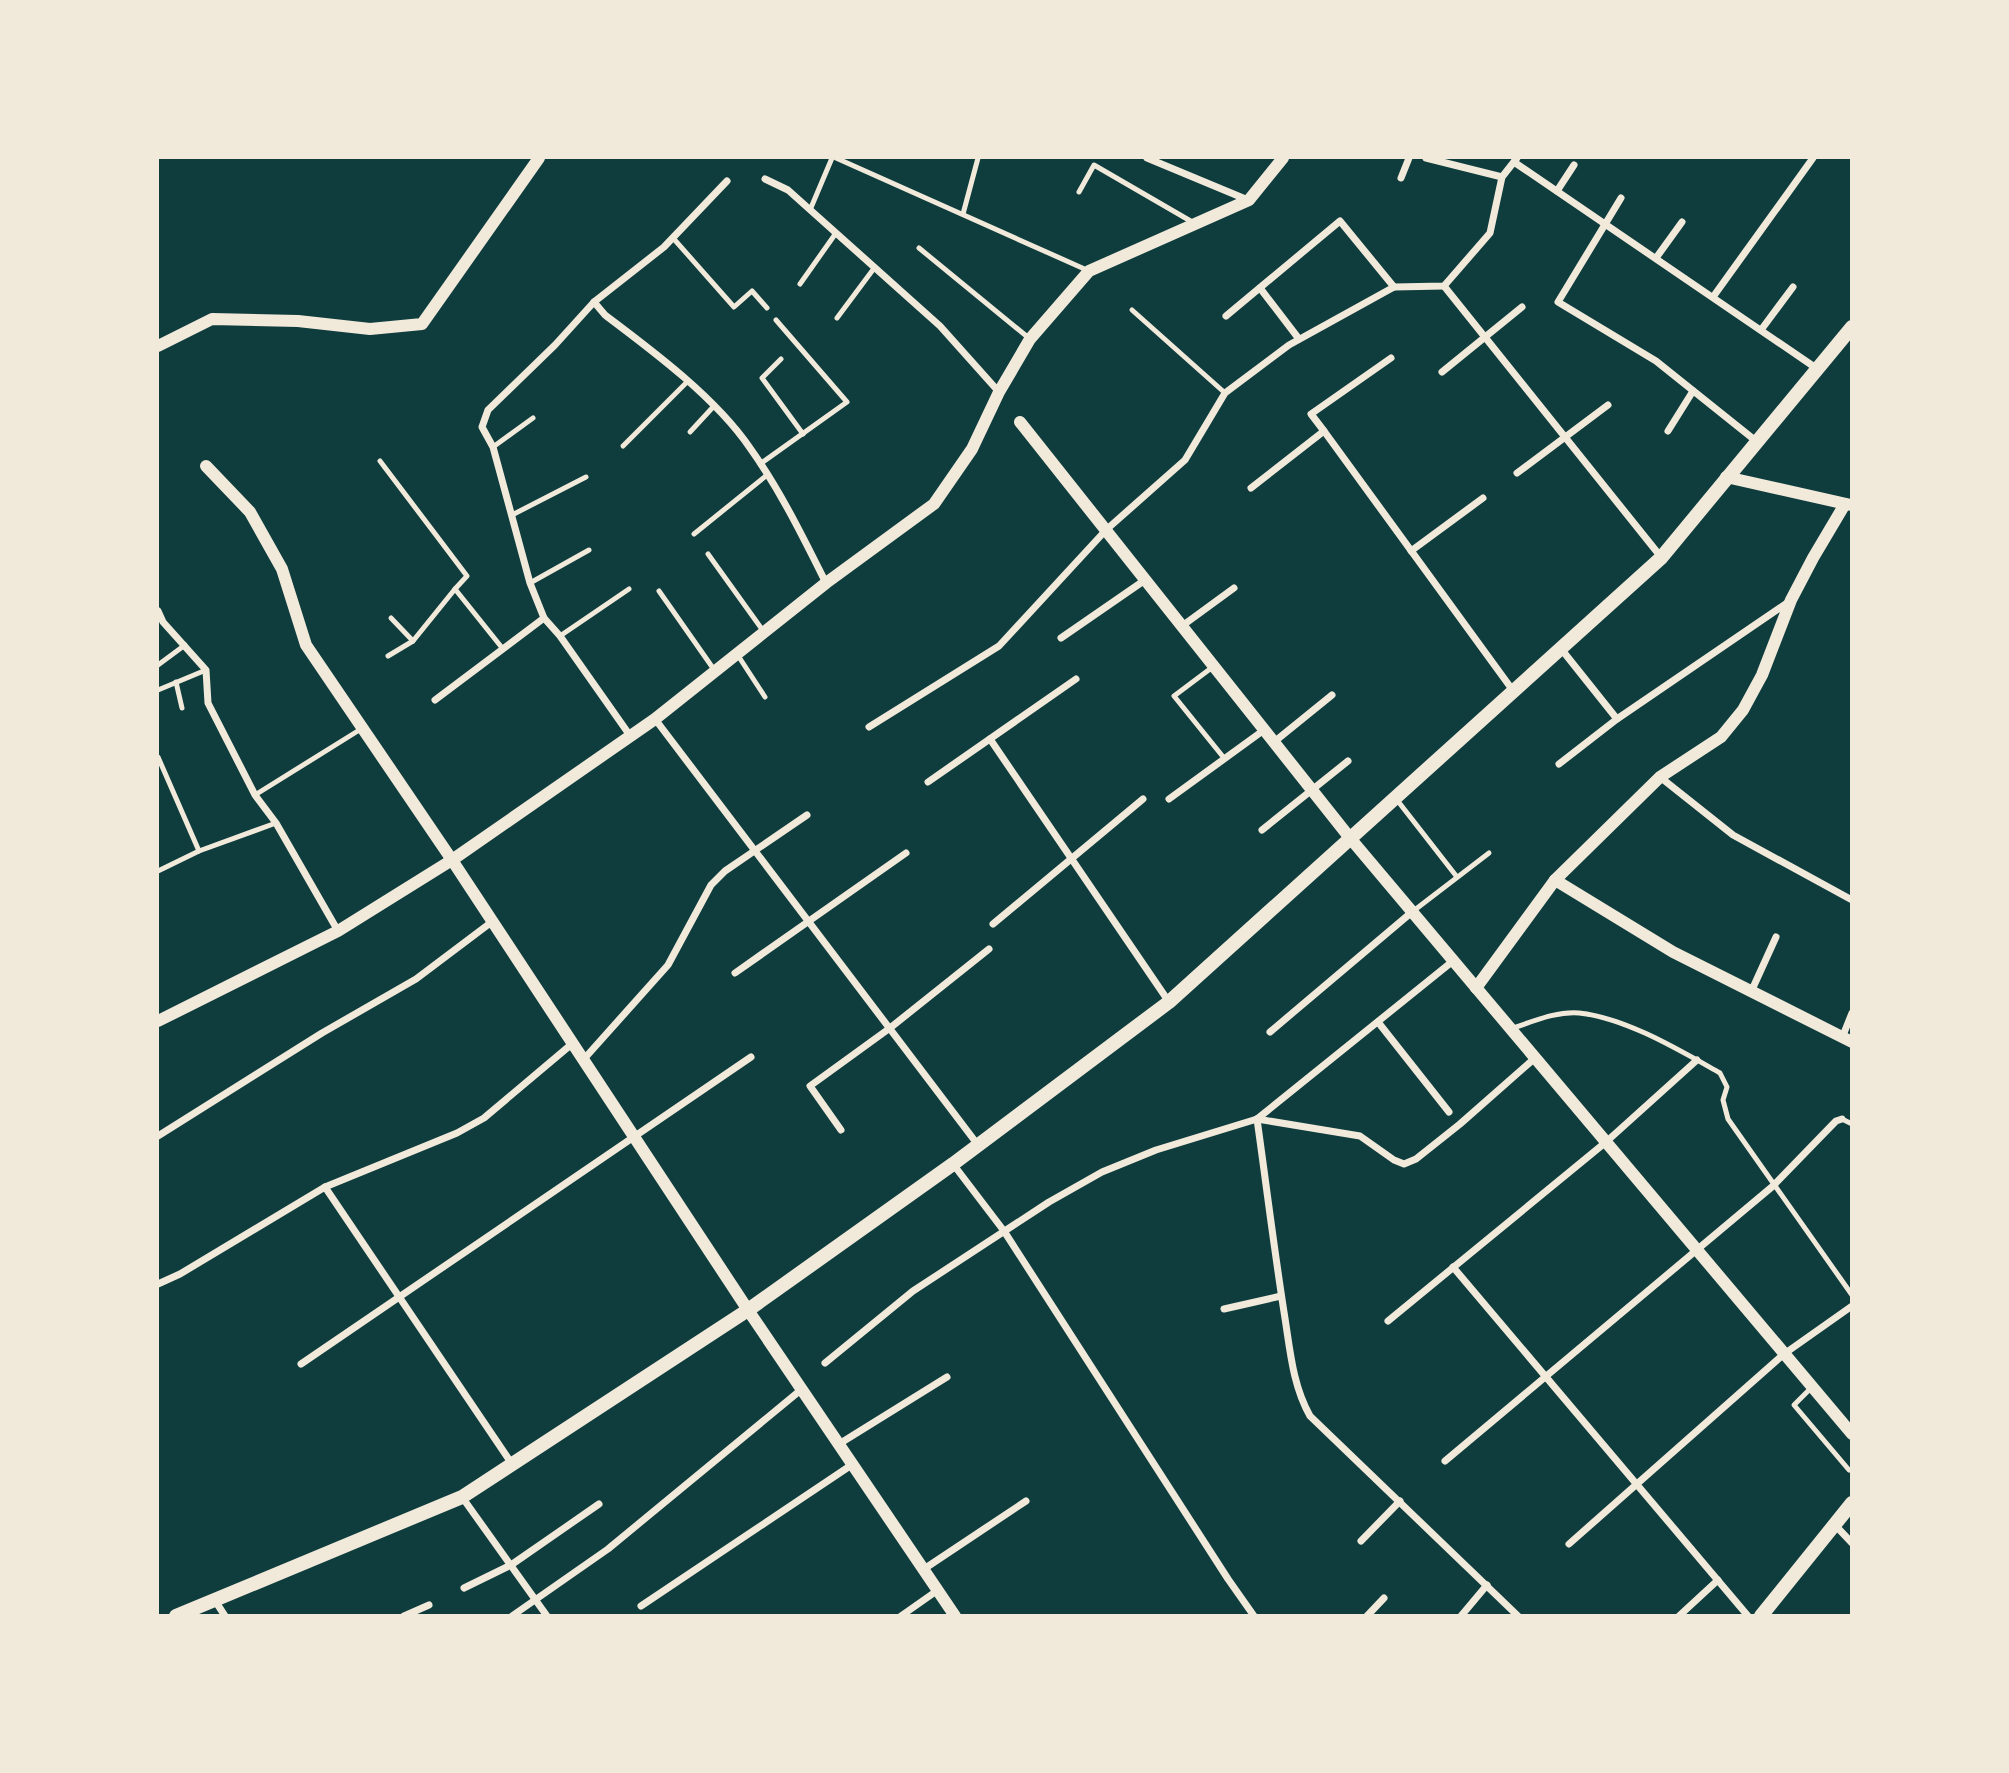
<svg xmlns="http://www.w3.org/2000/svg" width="2009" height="1773" viewBox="0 0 2009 1773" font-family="'Nunito Sans',sans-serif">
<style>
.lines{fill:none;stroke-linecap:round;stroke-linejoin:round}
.service{stroke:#f1e9da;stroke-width:5}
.minor{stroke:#f1e9da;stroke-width:7}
.tertiary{stroke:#f1e9da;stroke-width:12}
.secondary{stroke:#f1e9da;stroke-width:14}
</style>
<rect width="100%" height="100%" fill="#0f3d3e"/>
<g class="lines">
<g class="service">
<polyline points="836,158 1089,271"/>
<polyline points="1079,192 1094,165 1194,223"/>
<polyline points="810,210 832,158"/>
<polyline points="963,214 978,158"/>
<polyline points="673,238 734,307 752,291 767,308"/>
<polyline points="919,248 1030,339"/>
<polyline points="800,284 836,233"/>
<polyline points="1132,310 1225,393"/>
<polyline points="837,318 875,267"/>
<polyline points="781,359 762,378 803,434"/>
<polyline points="690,432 714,406"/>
<polyline points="623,446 687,382"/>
<polyline points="493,447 533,418"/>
<polyline points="380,461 467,576 455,589 503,649"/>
<polyline points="760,464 847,402 776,320"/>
<polyline points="512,515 586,477"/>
<polyline points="694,534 767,475"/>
<polyline points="708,554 764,632"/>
<polyline points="530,583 589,550"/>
<polyline points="659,591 715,671"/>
<polyline points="391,618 413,641"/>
<polyline points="560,636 629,589"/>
<polyline points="737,654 765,697"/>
<polyline points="388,656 413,641 455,589"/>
<polyline points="158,665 185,645"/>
<polyline points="1214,666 1174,696 1224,758"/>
<polyline points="176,682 182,708"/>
<polyline points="158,690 206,670"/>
<polyline points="158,757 199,851"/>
<polyline points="255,795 361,729"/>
<polyline points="1397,800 1457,877"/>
<polyline points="158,871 199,851 276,823"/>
<polyline points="1412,912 1489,853"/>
<path d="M1510,1029c22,-7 46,-18 69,-16 47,5 100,37 141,60l7,14 -4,13 5,19 124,176"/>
<polyline points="1842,1119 1852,1124"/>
<polyline points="1812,1387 1794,1405 1849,1470"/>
</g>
<g class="minor">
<polyline points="1147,158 1248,200"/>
<polyline points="1426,158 1502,177"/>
<polyline points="1514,162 1816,368"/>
<polyline points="1401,178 1409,158"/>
<polyline points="765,179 788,190 940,326 999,392"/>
<polyline points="1557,191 1574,165"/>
<polyline points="1621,198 1558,302 1656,361 1756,441"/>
<polyline points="1656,258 1682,222"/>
<polyline points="1444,286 1661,557"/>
<polyline points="1260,288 1299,339"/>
<polyline points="1713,297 1813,158"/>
<path d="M594,302l11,13c48,36 111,83 145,133 30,42 53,89 76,135"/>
<polyline points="1226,316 1340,221 1394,287"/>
<polyline points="1761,330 1793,287"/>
<polyline points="1442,372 1522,307"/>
<polyline points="1324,431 1514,692"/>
<polyline points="1668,431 1693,391"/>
<polyline points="1517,473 1608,405"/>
<polyline points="1251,488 1324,431 1311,414 1391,358"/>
<polyline points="1411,551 1483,498"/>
<polyline points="158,611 163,622 206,670 208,703 255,795 276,823 338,931"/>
<polyline points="1182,626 1234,588"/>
<polyline points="1061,638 1145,580"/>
<polyline points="1562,650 1617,719"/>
<polyline points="435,700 544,618"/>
<polyline points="655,719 978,1145"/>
<polyline points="869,727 999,646 1106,530 1185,460 1225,393 1289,345 1394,287 1444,286 1490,233 1502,177 1517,158"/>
<polyline points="631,737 560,636 544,618 530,583 493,447 482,427 488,410 555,345 594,302 664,247 727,181"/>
<polyline points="990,739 1169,1002"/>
<polyline points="1274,742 1332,695"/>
<polyline points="1559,764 1617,719 1790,601"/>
<polyline points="1660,777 1733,835 1852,900"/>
<polyline points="928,782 1076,679"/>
<polyline points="1169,799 1264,730"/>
<polyline points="1262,830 1348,761"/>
<polyline points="993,924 1143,799"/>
<polyline points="735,973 906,853"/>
<polyline points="1751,992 1776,937"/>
<polyline points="1378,1022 1449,1112"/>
<polyline points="1270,1032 1412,912"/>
<polyline points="1842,1038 1852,1013"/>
<polyline points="584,1059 668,965 711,885 725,871 807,815"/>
<path d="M1257,1119c9,64 17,129 27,193 6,36 8,72 26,104l208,200"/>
<polyline points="1257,1119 1360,1136 1394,1160 1404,1164 1416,1159 1460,1124 1535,1058"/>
<polyline points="841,1130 810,1086 890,1028 989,949"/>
<polyline points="158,1136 322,1033 416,979 493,921"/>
<polyline points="953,1164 1004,1231 1228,1579 1254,1616"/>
<polyline points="325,1187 512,1464"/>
<polyline points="1453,1267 1748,1616"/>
<polyline points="158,1284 180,1274 325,1187 457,1133 484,1118 573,1043"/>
<polyline points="1224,1309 1281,1296"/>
<polyline points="1388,1321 1606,1142 1697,1060"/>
<polyline points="825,1363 913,1291 1049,1202 1102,1172 1156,1150 1257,1119 1453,961"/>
<polyline points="301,1364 751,1057"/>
<polyline points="839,1444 947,1377"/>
<polyline points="1445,1461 1773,1186 1836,1121 1842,1119"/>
<polyline points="462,1497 547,1616"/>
<polyline points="1835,1525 1852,1543"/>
<polyline points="1361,1541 1400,1501"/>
<polyline points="1569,1544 1784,1354 1852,1306"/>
<polyline points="924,1569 1026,1501"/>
<polyline points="464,1588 511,1565 599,1504"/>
<polyline points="214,1599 225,1616"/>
<polyline points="641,1606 853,1464"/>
<polyline points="404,1616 429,1605"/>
<polyline points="512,1616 608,1549 802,1389"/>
<polyline points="901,1616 938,1590"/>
<polyline points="1367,1616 1384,1598"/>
<polyline points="1461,1616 1487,1585"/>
<polyline points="1679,1616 1718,1580"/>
</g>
<g class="tertiary">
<polyline points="158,346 212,319 298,321 370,329 422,324 539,158"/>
<polyline points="1020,422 1350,838 1852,1434"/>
<polyline points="206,466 250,512 282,569 306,645 452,860 748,1310 955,1616"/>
<polyline points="1726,477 1851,505"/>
<polyline points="1555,880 1673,952 1852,1042"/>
<polyline points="1476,988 1555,880 1660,777 1721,737 1743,710 1762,675 1791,600 1813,558 1845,504"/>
<polyline points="158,1021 338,931 452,860 655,719 826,583 934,504 972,449 999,392 1030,339 1089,271 1249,200 1283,158"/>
</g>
<g class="secondary">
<polyline points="176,1616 462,1497 748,1310 953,1164 1169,1002 1661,558 1852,327"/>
<polyline points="1761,1616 1852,1503"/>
</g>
</g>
<rect width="2009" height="1773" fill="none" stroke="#f1e9da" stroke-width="318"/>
</svg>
